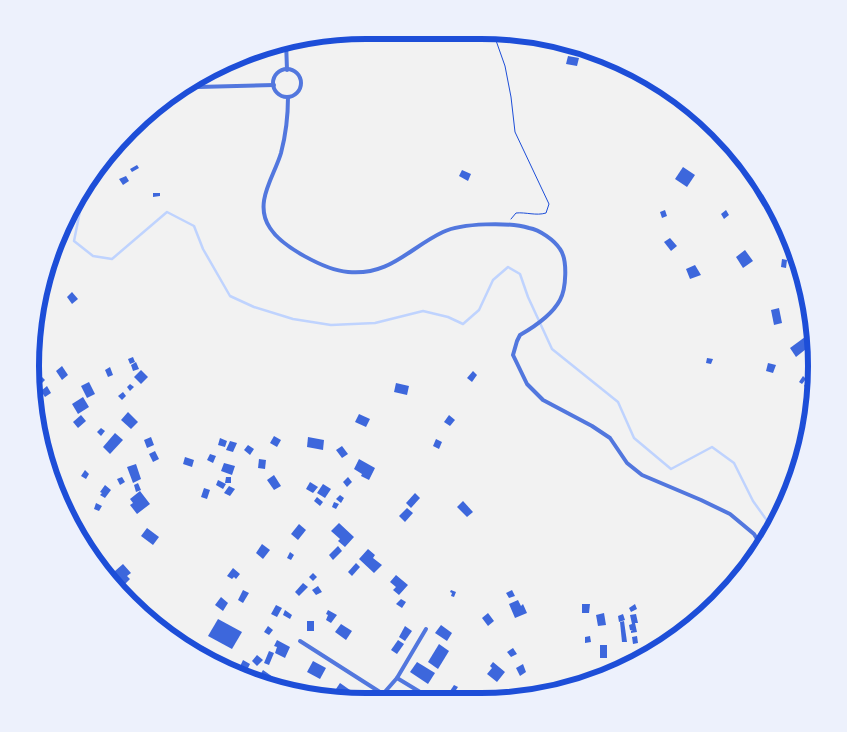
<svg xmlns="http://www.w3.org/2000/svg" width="847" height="732" viewBox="0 0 847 732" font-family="'DM Sans',sans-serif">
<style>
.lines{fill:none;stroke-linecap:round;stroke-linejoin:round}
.stream{stroke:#bfd3fe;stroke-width:2.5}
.building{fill:#3d67dc}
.path{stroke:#1d4ed8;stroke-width:1}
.minor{stroke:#5277de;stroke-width:4}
.primary{stroke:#1d4ed8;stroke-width:5.5}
.rim{fill:none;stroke:#1d4ed8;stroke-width:6}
</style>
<rect width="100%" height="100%" fill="#f2f2f2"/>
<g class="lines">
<polyline class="stream" points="93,173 81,206 74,241 93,256 112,259 167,212 194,226 203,249 230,296 254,307 293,319 331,325 375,323 423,311 448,317 463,324 479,310 493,280 508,267 520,274 528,297 552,349 618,402 634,438 671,469 712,447 734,463 753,501 773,529"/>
</g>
<g class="building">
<polygon points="568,56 579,58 577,66 566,64"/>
<polygon points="137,165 139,168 132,172 130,169"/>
<polygon points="683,167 695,175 687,187 675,179"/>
<polygon points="462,170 471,174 468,181 459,176"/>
<polygon points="126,176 129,181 123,185 119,179"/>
<polygon points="153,193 160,193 160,196 153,197"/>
<polygon points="665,210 667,216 662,218 660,212"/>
<polygon points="726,210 729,215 724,219 721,214"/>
<polygon points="670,238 677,246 671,251 664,242"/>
<polygon points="745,250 753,261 743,268 736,257"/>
<polygon points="782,259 787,260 786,268 781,267"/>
<polygon points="695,265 701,275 690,279 686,269"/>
<polygon points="72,292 78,299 72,304 67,297"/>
<polygon points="779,308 782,323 774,325 771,310"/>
<polygon points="805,337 811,345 796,357 790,348"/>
<polygon points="133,357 135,362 130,364 128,359"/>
<polygon points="707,358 713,359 711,364 706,363"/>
<polygon points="136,362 139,369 133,371 131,365"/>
<polygon points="768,363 776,365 773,373 766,371"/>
<polygon points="62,366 68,375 62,380 56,371"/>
<polygon points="110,367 113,375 108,377 105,370"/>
<polygon points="141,370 148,377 141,384 134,377"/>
<polygon points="473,371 477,375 472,382 467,378"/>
<polygon points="41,376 45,380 41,384 37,380"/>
<polygon points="803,376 806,379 802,384 799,382"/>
<polygon points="35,379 40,385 37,388 33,383"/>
<polygon points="808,381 812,384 808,389 804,386"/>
<polygon points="89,382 95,394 87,398 81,386"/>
<polygon points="396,383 409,386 407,395 394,392"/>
<polygon points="130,384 134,387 130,391 127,387"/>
<polygon points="47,386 51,393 45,397 41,391"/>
<polygon points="123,392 126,396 122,400 118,396"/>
<polygon points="33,393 41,401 34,409 33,407"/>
<polygon points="83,397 89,407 78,414 72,404"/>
<polygon points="128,412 138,422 131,429 121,420"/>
<polygon points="359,414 370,419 366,427 355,422"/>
<polygon points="81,415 86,421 78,428 73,422"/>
<polygon points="449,415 455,420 450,426 444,422"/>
<polygon points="101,428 105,431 101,436 97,432"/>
<polygon points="115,433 123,440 110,454 103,447"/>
<polygon points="274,436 281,440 277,447 270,443"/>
<polygon points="151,437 154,445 147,448 144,440"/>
<polygon points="308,437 324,440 323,450 307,447"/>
<polygon points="220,438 227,441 225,447 218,445"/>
<polygon points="436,439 442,442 439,449 433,446"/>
<polygon points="230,441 237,443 233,452 226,450"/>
<polygon points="248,445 254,449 250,455 244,450"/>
<polygon points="342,446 348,454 342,458 336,450"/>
<polygon points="155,451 159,459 153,462 149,454"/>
<polygon points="210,454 216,456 213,463 207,460"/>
<polygon points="185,457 194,460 192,467 183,464"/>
<polygon points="259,459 266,460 265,469 258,468"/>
<polygon points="359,459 375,468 369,480 361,476 362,474 354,469"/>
<polygon points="224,463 235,466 232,475 221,471"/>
<polygon points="136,464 141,479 133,483 127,467"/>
<polygon points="85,470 89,474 86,479 81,476"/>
<polygon points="55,472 61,476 56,483 50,478"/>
<polygon points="274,475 281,486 274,490 267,480"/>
<polygon points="122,477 125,482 120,485 117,479"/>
<polygon points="226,477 231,477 231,483 225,483"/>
<polygon points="348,477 352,482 347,487 343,482"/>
<polygon points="218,480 226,484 223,489 216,485"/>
<polygon points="310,482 318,487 313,493 306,489"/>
<polygon points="138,483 141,490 136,492 134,485"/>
<polygon points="323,484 331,489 325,498 317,493"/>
<polygon points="55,485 61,490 58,494 54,486"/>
<polygon points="105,485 111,490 105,498 100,495 102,493 100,492"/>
<polygon points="229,486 235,489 230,496 224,493"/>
<polygon points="204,488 210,490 207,499 201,497"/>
<polygon points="140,491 150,504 137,514 130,505 133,503 130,499"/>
<polygon points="415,493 420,498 411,508 406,503"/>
<polygon points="340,495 344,498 341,503 336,499"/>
<polygon points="317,497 323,502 320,506 314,501"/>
<polygon points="463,501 473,512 467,517 457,507"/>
<polygon points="334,502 339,504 336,509 332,507"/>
<polygon points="96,503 102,506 99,511 94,509"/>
<polygon points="407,508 413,513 405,522 399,516"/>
<polygon points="339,523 354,537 345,547 338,541 340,539 331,531"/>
<polygon points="299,524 306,530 298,540 291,534"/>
<polygon points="147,528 159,537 153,545 141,536"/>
<polygon points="262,544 270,550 263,559 256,553"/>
<polygon points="338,546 342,551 333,560 329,555"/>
<polygon points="368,549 375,555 373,558 382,565 374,573 359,559"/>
<polygon points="290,552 294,555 291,560 287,558"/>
<polygon points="356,563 360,567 352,576 348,572"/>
<polygon points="123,564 131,573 127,576 130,579 124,585 120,582 115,587 107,578"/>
<polygon points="233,568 240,574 236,579 234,577 232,579 227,576"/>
<polygon points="313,573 317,577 313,581 309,577"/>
<polygon points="396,575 408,585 399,595 393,590 396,587 390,582"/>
<polygon points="303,583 308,587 299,596 295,592"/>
<polygon points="318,586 322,592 316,595 312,590"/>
<polygon points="243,590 249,593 243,603 238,600"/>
<polygon points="451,590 456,592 454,597 451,596 452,593 450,592"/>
<polygon points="512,590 515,596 509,598 506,593"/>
<polygon points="221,597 228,603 223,611 215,605"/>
<polygon points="401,599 406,602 402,608 396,604"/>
<polygon points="134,600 137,603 133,607 128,603"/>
<polygon points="518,600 521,606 523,604 527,613 515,618 509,604"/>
<polygon points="582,604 590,604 589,613 582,613"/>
<polygon points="635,604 637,609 631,612 629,608"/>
<polygon points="276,605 282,608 277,617 271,614"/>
<polygon points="285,610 292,615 290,619 283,615"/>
<polygon points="328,610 337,615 331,623 326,620 328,615 326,614"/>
<polygon points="488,613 494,621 488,626 482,618"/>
<polygon points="604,613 606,625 598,626 596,615"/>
<polygon points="623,614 625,620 619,622 618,616"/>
<polygon points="636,614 638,623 635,623 637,632 631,633 631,631 633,631 630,630 629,625 632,624 630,615"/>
<polygon points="218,619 242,632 232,649 208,636"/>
<rect x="307" y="621" width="7" height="10"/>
<polygon points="624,621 627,642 622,642 620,622"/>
<polygon points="341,624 352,631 346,640 335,632"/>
<polygon points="441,625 452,633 447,641 435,633"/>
<polygon points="268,626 273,630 269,635 264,632"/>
<polygon points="405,626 412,631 405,641 399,637"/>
<polygon points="590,636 591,642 585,643 585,637"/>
<polygon points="637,636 638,643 633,644 632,637"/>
<polygon points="277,640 290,647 285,658 275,653 277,647 274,646"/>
<polygon points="398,640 404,644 397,654 391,650"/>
<polygon points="439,644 449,651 438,669 428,662"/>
<rect x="600" y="645" width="7" height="13"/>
<polygon points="513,648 517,654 511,657 507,652"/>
<polygon points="269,651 274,653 269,665 264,663"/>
<polygon points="257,655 263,660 257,666 252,661"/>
<polygon points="243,660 250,664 244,676 237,673"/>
<polygon points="313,661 326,668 320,679 307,672"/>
<polygon points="417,662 435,673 428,684 410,672"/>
<polygon points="493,662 505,672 497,682 487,674 492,668 490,666"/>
<polygon points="523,664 526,672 520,676 516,668"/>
<polygon points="263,670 273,677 268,686 258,683 262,676 260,675"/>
<polygon points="255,674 259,677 256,682 252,681"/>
<polygon points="340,683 350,690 344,699 334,692"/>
<polygon points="288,684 306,694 305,696 284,691"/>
<polygon points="454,685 458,687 454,693 450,691"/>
<polygon points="525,688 536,692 535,695 521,698"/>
<polygon points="355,694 365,700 364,702 351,701"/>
</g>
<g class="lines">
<path class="path" d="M493,32l12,34 6,31 4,35 34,72 -3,9c-10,3 -20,-1 -30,0l-5,6"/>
<g class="minor">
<polyline points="286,41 287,70"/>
<circle cx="287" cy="83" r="14"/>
<polyline points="189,84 198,87 274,85"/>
<path d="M288,97c0,19 -2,37 -7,56 -7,24 -28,50 -11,75 12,19 55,42 78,44 42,4 61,-24 95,-40 19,-9 66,-10 86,-4 11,2 25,12 31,21 8,11 6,40 0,51 -8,15 -26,27 -40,35l-3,6 -4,14 14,29 16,16 49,26 18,12 17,25 15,12 59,25 29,14 24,20 8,13"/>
<polyline points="158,628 167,631 196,646 204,659"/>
<polyline points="300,641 383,694"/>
<polyline points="397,678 425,695 428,702"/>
<polyline points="379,702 383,694 397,678 426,629"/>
</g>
<path class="primary" d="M798,255c-1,19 4,42 14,58"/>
</g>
<path d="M0 0H847V732H0ZM366 39H481A327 327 0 0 1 808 366V366A327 327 0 0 1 481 693H366A327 327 0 0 1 39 366V366A327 327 0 0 1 366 39Z" fill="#edf1fc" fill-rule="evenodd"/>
<path class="rim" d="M366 39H481A327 327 0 0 1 808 366V366A327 327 0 0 1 481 693H366A327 327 0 0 1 39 366V366A327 327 0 0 1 366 39Z"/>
</svg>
